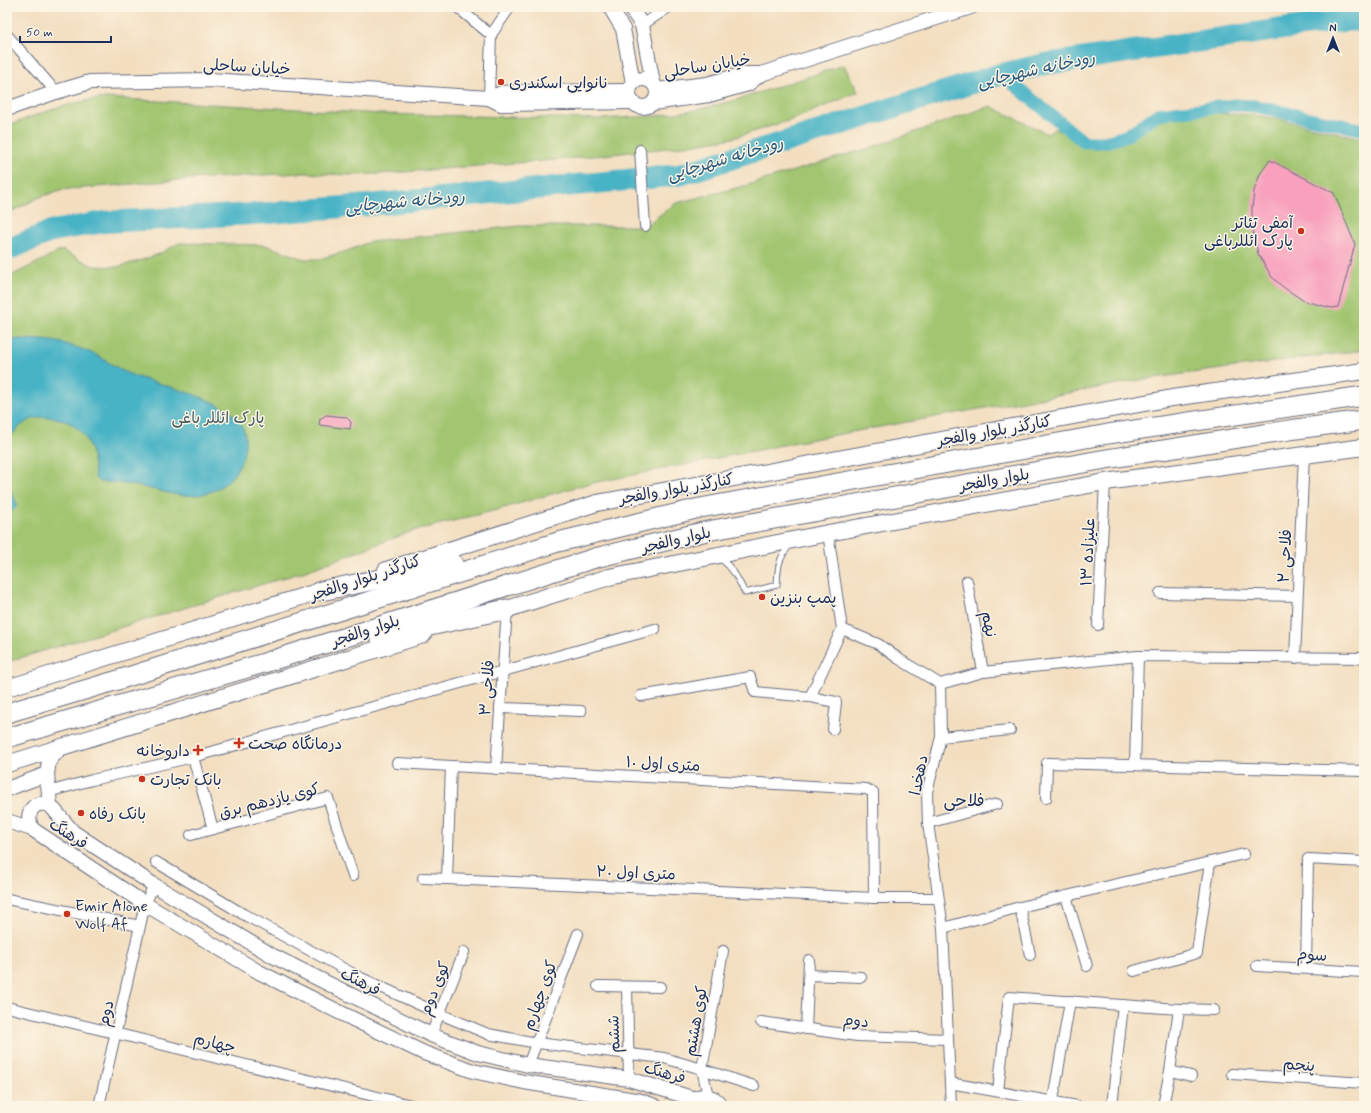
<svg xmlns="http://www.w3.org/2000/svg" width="1371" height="1113" viewBox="0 0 1371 1113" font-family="Mynerve,'Playpen Sans Arabic',sans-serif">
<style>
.green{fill:#a1c570;stroke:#5e7a67}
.water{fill:#48b3c6;stroke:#327192}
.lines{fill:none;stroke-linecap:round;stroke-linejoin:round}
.canal{stroke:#48b3c6;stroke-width:13}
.river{stroke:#48b3c6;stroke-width:22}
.building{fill:#f8a0bd}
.lane-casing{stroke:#676c80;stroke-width:7}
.street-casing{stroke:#676c80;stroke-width:12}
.secondary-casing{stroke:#676c80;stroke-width:16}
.primary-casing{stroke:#676c80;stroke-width:18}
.highway-casing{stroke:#676c80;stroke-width:21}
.lane{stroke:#fff;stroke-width:5}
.street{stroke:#fff;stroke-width:10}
.secondary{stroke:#fff;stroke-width:14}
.primary{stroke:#fff;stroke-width:16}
.highway{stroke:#fff;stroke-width:19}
.poi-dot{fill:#c8321e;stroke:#fcf5e5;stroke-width:1.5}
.labels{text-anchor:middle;stroke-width:3;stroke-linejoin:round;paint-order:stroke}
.street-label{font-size:16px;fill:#1b2f5e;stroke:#fcf5e5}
.poi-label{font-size:16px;fill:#1b2f5e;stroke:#fcf5e5;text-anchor:start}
.park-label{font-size:16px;fill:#435c63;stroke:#fcf5e5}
.water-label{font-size:17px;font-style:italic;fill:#28577d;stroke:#fcf5e5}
.neighbourhood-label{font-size:17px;fill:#1b2f5e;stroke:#fcf5e5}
</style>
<rect width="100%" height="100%" fill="#fcf5e5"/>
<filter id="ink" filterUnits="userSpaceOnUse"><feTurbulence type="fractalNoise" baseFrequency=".025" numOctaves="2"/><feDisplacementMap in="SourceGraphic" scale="8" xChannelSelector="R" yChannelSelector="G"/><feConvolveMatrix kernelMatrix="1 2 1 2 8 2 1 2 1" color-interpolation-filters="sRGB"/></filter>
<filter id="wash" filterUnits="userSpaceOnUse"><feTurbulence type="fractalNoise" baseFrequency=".012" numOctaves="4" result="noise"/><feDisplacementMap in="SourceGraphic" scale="16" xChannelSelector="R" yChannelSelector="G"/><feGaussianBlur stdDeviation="0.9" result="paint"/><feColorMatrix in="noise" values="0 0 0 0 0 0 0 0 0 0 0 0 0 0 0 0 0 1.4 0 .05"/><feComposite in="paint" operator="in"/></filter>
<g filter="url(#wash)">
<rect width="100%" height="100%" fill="#f3dec0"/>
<g class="green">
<path d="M844,65l14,27 -61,26 -64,20 -56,9 -111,12 -187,15 -29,1 -48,-2 -110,6 -132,11 -22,8 -31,16v-88c35,-13 61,-24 99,-28l276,16 216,5 58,-3 39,-6 38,-9z"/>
<polygon points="990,106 1048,134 1055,128 1094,149 1113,145 1127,138 1150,122 1173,114 1215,113 1252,115 1279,119 1364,139 1364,350 1146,379 813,439 583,485 497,510 413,531 306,571 7,662 7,278 62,250 93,266 117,267 136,262 159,254 179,243 265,245 304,259 319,259 347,251 369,242 519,226 645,226 676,203 748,185 872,147"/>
</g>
<g class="water">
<path d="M18,339c17,1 34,0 51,6 10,3 22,7 31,12 10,6 18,12 29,17 28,11 93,23 110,47 10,13 7,31 0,45 -8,16 -25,28 -43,29 -16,2 -30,-3 -45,-6 -16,-4 -35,-7 -51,-7l-5,-4c-1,-14 -2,-26 -9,-39 -11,-20 -40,-28 -60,-17 -8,5 -14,12 -19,20v-101z"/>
<path d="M7,482c3,9 8,15 10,24l-10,10z"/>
</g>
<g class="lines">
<polyline class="canal" points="1001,74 1084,142 1105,142 1126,136 1158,114 1235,105 1255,106 1364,130"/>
<polyline class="river" points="7,250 52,231 104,222 270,213 368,205 679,175 1001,74 1046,64 1323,23 1364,19"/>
</g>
<g id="blocks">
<g class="building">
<polygon points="1270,160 1334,193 1355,244 1338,307 1332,308 1304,301 1283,287 1272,277 1258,254 1252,226 1252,208 1254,191 1260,174"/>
<polygon points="326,415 346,417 351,422 350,429 319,425 320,419"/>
</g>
</g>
</g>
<g filter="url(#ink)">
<use href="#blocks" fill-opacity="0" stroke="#676c80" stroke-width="1"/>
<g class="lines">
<g class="lane-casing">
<path id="lane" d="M721,559c12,9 17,20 24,34l32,-8c1,-18 1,-26 13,-40"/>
</g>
<g class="street-casing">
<g id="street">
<polyline points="457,7 491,35"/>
<polyline points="642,25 669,7"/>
<polyline points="7,35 56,92"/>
<polyline points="489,98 491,35 510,7"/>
<polyline points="640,150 645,226"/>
<polyline points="828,533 842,629 878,644 899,659 940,684 941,737 927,792 928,823 943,928 951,1106"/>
<polyline points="967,581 983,672"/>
<polyline points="1160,593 1297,596"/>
<polyline points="1098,625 1105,482"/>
<polyline points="1295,658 1304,454"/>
<polyline points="940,684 983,672 1138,656"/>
<polyline points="641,696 750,677 755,692 810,697 842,629"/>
<polyline points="810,697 836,702 833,729"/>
<polyline points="500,708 581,711"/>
<polyline points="941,737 1010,730"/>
<polyline points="193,757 213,829 328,798 353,876"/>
<polyline points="397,763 866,789 873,792 874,898"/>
<polyline points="1135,765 1138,656 1364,658"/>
<polyline points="451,766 447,879 874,898 938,898"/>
<polyline points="496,769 507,609"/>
<polyline points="48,792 92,780 193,757 655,629"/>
<polyline points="1046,798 1047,763 1364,771"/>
<polyline points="928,823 997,804"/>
<polyline points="191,835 213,829"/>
<polyline points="156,862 243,914 359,977 440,1014 488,1034 537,1043 664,1058 702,1069 754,1086"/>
<polyline points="423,878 447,879"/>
<polyline points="1066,896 1087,966"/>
<polyline points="7,899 140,926"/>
<polyline points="1020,907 1030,955"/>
<polyline points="943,928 1020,907 1244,854"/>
<polyline points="1257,966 1364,972"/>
<polyline points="1306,968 1308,859 1364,862"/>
<polyline points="1134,971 1197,953 1210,862"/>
<polyline points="809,975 861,977"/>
<polyline points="598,986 660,987"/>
<polyline points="627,987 629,1079"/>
<polyline points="7,1007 415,1106"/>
<polyline points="1179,1009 1214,1010"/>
<polyline points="761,1022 857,1036 948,1039"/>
<polyline points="806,1029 809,960"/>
<polyline points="431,1035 464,952"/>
<polyline points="528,1065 578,934"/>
<polyline points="1170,1071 1191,1076"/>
<polyline points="1232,1074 1364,1083"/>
<polyline points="950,1083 1077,1106"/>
<polyline points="998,1091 1009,997 1179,1009 1170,1071 1163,1106"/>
<polyline points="708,1096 702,1069 723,951"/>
<polyline points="99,1106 145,904 154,885"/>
<polyline points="1052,1106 1070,1001"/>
<polyline points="1112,1106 1123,1005"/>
</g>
</g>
<g class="secondary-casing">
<g id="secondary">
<polyline points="610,7 623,29 633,83"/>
<polyline points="630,7 642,25 653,83"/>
<circle cx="643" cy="93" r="14"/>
<polyline points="657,90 707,84 744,74 761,74"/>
<polyline points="489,98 501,104 632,102"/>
<polyline points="653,103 709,95 748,84 761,74 971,7"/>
<polyline points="7,109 56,92 90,82 210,80 489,98 502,93 517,92 629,91"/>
<polyline points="7,789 47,774"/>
<polyline points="50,805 73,832 154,885 273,956 431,1035 478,1053 528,1065 629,1079 695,1099"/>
<polyline points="50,805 47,774 49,761 60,748"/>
<polyline points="7,821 32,829 145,904 259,972 353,1019 424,1053 473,1071 524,1082 641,1101 655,1106"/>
<path d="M32,829c-7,-16 0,-29 18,-24"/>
<path d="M689,1105c8,-13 25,-11 32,1"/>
</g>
</g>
<g class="primary-casing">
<g id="primary">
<polyline points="386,570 597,503 1172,398 1364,371"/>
<polyline points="495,613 609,577 828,533 1105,482 1364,447"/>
<polyline points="7,688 333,587"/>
<polyline points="7,764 423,635"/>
</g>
</g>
<g class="highway-casing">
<g id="highway">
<polyline points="321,591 453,564"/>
<polyline points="380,637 507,609"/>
<polyline points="7,713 118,680 558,542 700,508 1108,434 1364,396"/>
<polyline points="7,738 264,663 595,558 707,531 1106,459 1289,430 1364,420"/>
</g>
</g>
<use href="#lane" class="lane"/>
<use href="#street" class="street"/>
<use href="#secondary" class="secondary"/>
<use href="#primary" class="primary"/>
<use href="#highway" class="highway"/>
</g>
</g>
<g class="poi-dot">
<circle cx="501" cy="82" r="4"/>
<circle cx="1301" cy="231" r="4"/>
<circle cx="762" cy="597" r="4"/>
<path d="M237 737h4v4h4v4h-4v4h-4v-4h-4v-4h4z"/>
<path d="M196 744h4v4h4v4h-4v4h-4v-4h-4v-4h4z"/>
<circle cx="142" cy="779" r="4"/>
<circle cx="81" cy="813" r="4"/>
<circle cx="67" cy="914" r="4"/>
</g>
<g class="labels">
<g class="street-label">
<text transform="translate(707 65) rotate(-9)" y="6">خیابان ساحلی</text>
<text transform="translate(247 66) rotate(3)" y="6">خیابان ساحلی</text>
<text transform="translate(994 430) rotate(-10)" y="6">کنارگذر بلوار والفجر</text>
<text transform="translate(994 479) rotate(-10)" y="6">بلوار والفجر</text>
<text transform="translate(676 488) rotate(-10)" y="6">کنارگذر بلوار والفجر</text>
<text transform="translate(676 539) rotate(-13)" y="6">بلوار والفجر</text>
<text transform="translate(1087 552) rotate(-87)" y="6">۱۳ علیزاده</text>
<text transform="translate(1284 556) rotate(-87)" y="6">فلاحی ۲</text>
<text transform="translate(365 577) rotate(-18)" y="6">کنارگذر بلوار والفجر</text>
<text transform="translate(990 624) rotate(80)" y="6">نهم</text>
<text transform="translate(365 630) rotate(-18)" y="6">بلوار والفجر</text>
<text transform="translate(486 688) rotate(-86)" y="6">فلاحی ۳</text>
<text transform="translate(663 763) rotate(3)" y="6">۱۰ متری اول</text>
<text transform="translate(918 775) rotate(-79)" y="6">دهخدا</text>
<text transform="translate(269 800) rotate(-14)" y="6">کوی یازدهم برق</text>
<text transform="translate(69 833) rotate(33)" y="6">فرهنگ</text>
<text transform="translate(636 872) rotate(2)" y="6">۲۰ متری اول</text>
<text transform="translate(1312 954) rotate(3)" y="6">سوم</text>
<text transform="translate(361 981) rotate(27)" y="6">فرهنگ</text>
<text transform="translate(434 988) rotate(-68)" y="6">کوی دوم</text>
<text transform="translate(539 995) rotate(-70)" y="6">کوی چهارم</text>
<text transform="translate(105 1013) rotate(-77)" y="6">دوم</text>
<text transform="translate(856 1020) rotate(5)" y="6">دوم</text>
<text transform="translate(695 1021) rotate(-80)" y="6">کوی هشتم</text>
<text transform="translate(613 1034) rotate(-92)" y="6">ششم</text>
<text transform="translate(215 1042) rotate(14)" y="6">چهارم</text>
<text transform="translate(1299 1064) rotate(4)" y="6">پنجم</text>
<text transform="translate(665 1072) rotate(16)" y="6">فرهنگ</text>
</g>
<g class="poi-label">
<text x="509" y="88">نانوایی اسکندری</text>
<text x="1293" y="228" text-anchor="end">آمفی تئاتر<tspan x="1293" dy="18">پارک ائللرباغی</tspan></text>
<text x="770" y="603">پمپ بنزین</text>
<text x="248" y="749">درمانگاه صحت</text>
<text x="190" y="756" text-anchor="end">داروخانه</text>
<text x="150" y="785">بانک تجارت</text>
<text x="89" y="819">بانک رفاه</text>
<text x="75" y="911">Emir Alone<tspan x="75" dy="18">Wolf Af</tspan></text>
</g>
<g class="park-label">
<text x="218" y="423">پارک ائللر باغی</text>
</g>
<g class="water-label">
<text transform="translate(1036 69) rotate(-12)" y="6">رودخانه شهرچایی</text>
<text transform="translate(725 158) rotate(-16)" y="6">رودخانه شهرچایی</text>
<text transform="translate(405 201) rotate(-5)" y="6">رودخانه شهرچایی</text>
</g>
<g class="neighbourhood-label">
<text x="964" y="806">فلاحی</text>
</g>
</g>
<rect width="1371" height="1113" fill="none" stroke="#fcf5e5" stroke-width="24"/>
<g transform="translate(1333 38)" stroke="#fcf5e5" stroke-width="3" paint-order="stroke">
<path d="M0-3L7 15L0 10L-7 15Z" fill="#1b2f5e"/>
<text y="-6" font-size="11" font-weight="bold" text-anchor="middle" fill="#1b2f5e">N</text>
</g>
<path d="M20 36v6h91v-6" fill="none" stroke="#1b2f5e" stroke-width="2"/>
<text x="26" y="36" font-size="12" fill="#1b2f5e" stroke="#fcf5e5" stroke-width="3" paint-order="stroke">50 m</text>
</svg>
